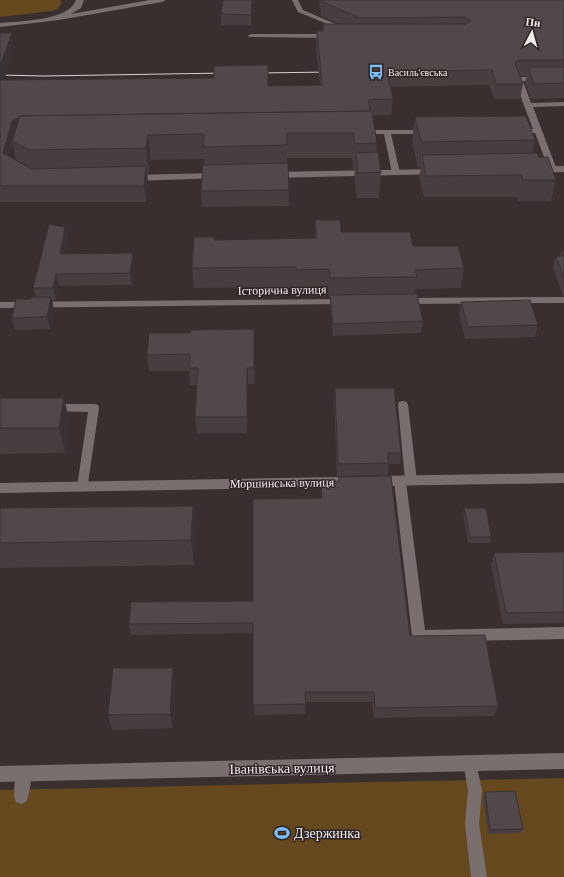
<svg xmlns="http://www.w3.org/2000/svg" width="564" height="877" viewBox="0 0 564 877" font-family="'Times New Roman',serif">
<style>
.green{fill:#66481f}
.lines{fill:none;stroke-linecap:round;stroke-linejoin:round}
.service{fill:#7a6f6f;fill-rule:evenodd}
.minor{fill:#7a6f6f;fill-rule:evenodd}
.secondary{fill:#7a6f6f;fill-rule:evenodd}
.tram{stroke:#d7cfcf;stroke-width:1}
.wall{fill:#463e40;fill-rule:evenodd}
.shaded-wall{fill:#393234}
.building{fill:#51484b;stroke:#393234}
.labels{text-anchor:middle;stroke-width:3;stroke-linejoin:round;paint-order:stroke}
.far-poi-label{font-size:10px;fill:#f4eded;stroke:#2e2525;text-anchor:start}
.street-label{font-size:12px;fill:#f4eded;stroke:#2e2525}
.near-street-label{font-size:14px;fill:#f4eded;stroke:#2e2525}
.near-poi-label{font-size:14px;fill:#f4eded;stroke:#2e2525;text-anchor:start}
</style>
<rect width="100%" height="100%" fill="#392f2f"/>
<g class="green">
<polygon points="0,0 61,0 62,2 58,9 52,11 0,17"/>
<polygon points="564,778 564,877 0,877 0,790"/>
</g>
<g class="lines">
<g class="service">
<polygon points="292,0 298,0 303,10 347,29 342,30 298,12"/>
<polygon points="251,34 330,34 333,36 330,38 249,37 248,36"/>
<polygon points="515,77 564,77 564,81 523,81 531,103 564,102 564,106 533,107 557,170 556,172 553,172 549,170 535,133 518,133 514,131 518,129 533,129 514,79"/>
<polygon points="358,130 429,130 433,132 429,134 391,134 400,173 396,175 392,173 384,134 361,134 357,132"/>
<polygon points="403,401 407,402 408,405 417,481 415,484 411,485 406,482 425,630 564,627 564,639 419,642 414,640 412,636 394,481 396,478 400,477 405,480 398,405 399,402"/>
<polygon points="53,404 94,404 98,405 99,408 87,490 83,491 79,490 77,487 88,412 49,411 48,408 49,405"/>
<polygon points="470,756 475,758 482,790 479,824 487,877 471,877 465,824 468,790 463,763 465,758"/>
<path d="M24,766l5,2c4,9 1,25 -3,34l-5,2 -5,-2c-4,-9 -1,-25 3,-34z"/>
</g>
<g class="minor">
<polygon points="564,166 564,172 536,173 532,170 536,167"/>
<polygon points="436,169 441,172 439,174 272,178 267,175 272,172"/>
<polygon points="218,173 221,174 223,176 221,178 132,181 127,178 132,175"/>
<polygon points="564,297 564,303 403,304 398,301 403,298"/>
<polygon points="345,299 350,302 349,304 0,308 0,302"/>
<polygon points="564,473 564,483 375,486 371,484 369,481 371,478 375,476"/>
<polygon points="337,477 341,479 343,482 341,485 337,487 0,493 0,483"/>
<polygon points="564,753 564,769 0,782 0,766"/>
</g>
<path class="secondary" d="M76,0h8l-3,8 -10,6 79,-14h16l-4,2 -103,18 -59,7v-4c19,-2 69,-2 76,-23z"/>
<g class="tram">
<polyline points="258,73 330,72"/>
<polyline points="0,75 43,76 226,73"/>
</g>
</g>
<g class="wall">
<path d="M319,0h245v98l-33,1 -6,-17 2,-6h-7l3,8 -3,15h-26l-5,-14 -99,2 3,12 -2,16h-19l5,28 -1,9 5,20 -2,26h-22l-3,-20 1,-9h-2l-1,-11h-65l2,32v16l-87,1 -1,-16 3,-26v-6l-53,1 -2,13h-2l1,9 -2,20h-146v-169l15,15 -11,32 264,6 52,-1 -4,-39 1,-15h6v-7h16l-18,-8zM13,146l3,15 -6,-4z"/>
<polygon points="253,7 251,25 221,25 221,14"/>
<polygon points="415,117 535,140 532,153 539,157 556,180 551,201 518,201 517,197 424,197 419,177 421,167 418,168 412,141"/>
<polygon points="315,220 341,232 413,246 464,268 461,288 415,289 414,294 423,321 421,333 333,336 330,307 330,298 329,298 328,289 296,290 296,287 194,288 192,268 214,240 315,239"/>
<polygon points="65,227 68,239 65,254 134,265 132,285 59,286 56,300 52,300 54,309 50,329 15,330 12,318 31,299 36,297 33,288"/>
<polygon points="561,251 564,251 564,296 563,296 553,268 556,256 559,256"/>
<polygon points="461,302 538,325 535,337 465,339 459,313"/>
<polygon points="254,329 255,384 248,384 247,433 197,433 195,417 197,385 190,385 189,371 149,371 147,355 191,333"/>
<polygon points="335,388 401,453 400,464 389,464 388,475 337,476 334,399"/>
<polygon points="0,398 70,423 65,453 0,454"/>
<polygon points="339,477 410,636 498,706 494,716 374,718 372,702 306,702 305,714 254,715 253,633 131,635 129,624 253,601 321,498 321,482 339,481"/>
<polygon points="0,508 196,531 194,565 0,568"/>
<polygon points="464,508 491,537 490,543 468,543 463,514"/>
<polygon points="564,552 564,623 503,624 491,565 494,553"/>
<polygon points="173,668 175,682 173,728 112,730 108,715"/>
<polygon points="485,792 523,829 520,833 488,834 483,796"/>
</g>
<g class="shaded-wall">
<polygon points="252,0 253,7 251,25 251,15"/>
<polygon points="12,33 15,48 0,92 0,66"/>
<polygon points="18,118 21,134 12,141 13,146 7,169 3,153 12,121"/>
<polygon points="148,135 151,160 149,173 146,148"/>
<polygon points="146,166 148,182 146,202 144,186"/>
<polygon points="65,227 68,239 63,266 60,254"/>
<polygon points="133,253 134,265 132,285 130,273"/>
<polygon points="56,274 59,286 56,300 53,288"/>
<polygon points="51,297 54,309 50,329 47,317"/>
<polygon points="254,329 255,346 255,384 254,368"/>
<polygon points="247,368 248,384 247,433"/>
<polygon points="64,398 70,423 65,453 59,428"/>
<polygon points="193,506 196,531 194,565 191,540"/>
<polygon points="173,668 175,682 173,728 170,714"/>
</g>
<g class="building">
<polygon points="223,0 252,0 251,15 221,14"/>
<polygon points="321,0 564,0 564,60 518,60 515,64 523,84 496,84 492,70 387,72 393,99 368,100 370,111 20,116 19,118 18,118 12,121 3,153 28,167 32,169 146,166 144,186 0,186 0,138 1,135 0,136 0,80 214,78 214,66 268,65 268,86 322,85 317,31 323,31 323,24 466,24 471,21 466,17 360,18 321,1"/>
<polygon points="0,33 12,33 0,66"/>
<polygon points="528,67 564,67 564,83 534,84"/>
<polygon points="372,111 377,143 355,144 353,133 287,133 287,145 203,147 204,134 148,135 146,148 29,150 12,141 20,116"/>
<polygon points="526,116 535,140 421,142 415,117"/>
<polygon points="378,152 381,172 358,173 356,153"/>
<polygon points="537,153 539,157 548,157 556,180 523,180 521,175 426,176 422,155"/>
<polygon points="288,163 289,190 201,191 203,165"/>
<polygon points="315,220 340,220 341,232 410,232 413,246 458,246 464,268 415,270 417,277 330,278 329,269 296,270 296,267 192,268 194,237 214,237 214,240 317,238"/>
<polygon points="49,224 65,227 60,254 133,253 130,273 56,274 53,288 33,288"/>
<polygon points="561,251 564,251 564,278 556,256 563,256"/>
<polygon points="417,294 423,321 333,324 330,295"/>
<polygon points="31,297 51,297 47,317 12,318 16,299 31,299"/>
<polygon points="530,300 538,325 468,327 461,302"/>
<polygon points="254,329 254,368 247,368 247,417 195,417 198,368 189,368 190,354 147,355 149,333 191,333 191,330"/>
<polygon points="335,388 394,388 401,453 388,453 389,463 338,464"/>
<polygon points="0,398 64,398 59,428 0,428"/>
<polygon points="391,476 410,636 485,635 498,706 375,708 374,692 305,692 306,704 253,705 253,623 129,624 131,602 253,601 253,499 322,498 321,482 339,481 339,477"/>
<polygon points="193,506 191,540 0,543 0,508"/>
<polygon points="464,508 486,508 491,537 470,537"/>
<polygon points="564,552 564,612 506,613 494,553"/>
<polygon points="113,668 173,668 170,714 108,715"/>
<polygon points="515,791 523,829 490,830 485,792"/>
</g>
<defs>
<g id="bus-bare" transform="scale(1.2)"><path d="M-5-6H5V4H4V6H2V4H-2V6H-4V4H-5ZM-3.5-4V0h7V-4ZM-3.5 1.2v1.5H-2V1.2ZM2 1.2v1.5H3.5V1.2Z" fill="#7dbef9" stroke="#2e2525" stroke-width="2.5" paint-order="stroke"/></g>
<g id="stadium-bare" transform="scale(1.2)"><path d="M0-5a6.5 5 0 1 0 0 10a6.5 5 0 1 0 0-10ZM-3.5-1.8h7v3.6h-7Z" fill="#7dbef9" stroke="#2e2525" stroke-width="2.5" paint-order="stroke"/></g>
</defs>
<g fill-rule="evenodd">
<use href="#bus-bare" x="376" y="72"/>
<use href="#stadium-bare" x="282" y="833"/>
</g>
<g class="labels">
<g class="far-poi-label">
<text x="388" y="76">Василь'євська</text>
</g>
<g class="street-label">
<text transform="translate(282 290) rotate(-1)" y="4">Історична вулиця</text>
<text transform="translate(282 483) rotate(-1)" y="4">Моршинська вулиця</text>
</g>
<g class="near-street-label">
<text transform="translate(282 768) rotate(-1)" y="5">Іванівська вулиця</text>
</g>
<g class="near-poi-label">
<text x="294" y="838">Дзержинка</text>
</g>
</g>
<g transform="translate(532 32) rotate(6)" stroke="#2e2525" stroke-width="3" paint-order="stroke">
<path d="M0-3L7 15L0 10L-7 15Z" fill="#f4eded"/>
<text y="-6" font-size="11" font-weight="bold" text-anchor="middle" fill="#f4eded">Пн</text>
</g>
</svg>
